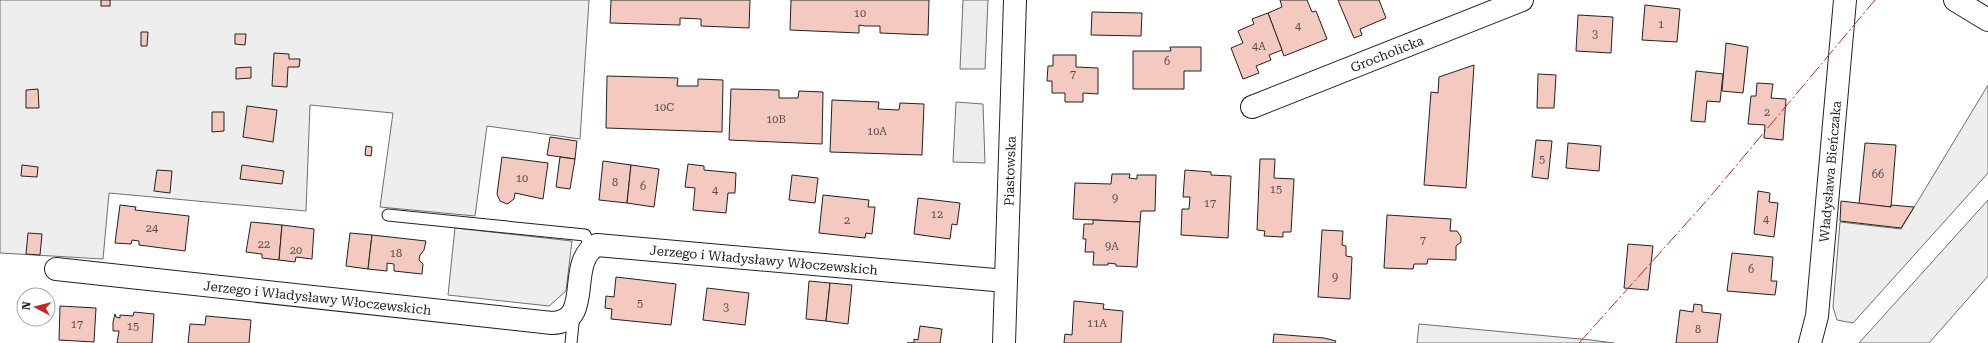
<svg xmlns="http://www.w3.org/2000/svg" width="1988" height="343" viewBox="0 0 1988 343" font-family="'Roboto Serif',serif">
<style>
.green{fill:#eee;stroke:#6f6f6f}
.parking{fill:#ededed;stroke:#6f6f6f}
.building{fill:#f3c9c0;stroke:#222}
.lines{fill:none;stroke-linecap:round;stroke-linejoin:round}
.service-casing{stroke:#222;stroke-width:13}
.minor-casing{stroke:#222;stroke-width:24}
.tertiary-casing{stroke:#222;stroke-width:24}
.service{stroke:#fff;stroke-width:11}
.minor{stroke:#fff;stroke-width:22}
.tertiary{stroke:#fff;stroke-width:22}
.power{stroke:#c62828;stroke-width:1;stroke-dasharray:14 3 2 3;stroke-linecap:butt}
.labels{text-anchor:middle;stroke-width:3;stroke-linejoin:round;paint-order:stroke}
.number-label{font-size:11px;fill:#564c4a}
.street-label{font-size:13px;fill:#222;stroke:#fff}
</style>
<rect width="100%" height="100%" fill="#fff"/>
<g class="green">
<polygon points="0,0 589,0 580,139 487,126 475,216 380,207 393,113 310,105 306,211 109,193 103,259 0,253"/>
<polygon points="1988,85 1988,173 1853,323 1837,320 1833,307 1840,222 1901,229"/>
<polygon points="1988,200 1988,276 1929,343 1859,343"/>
<polygon points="455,228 572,241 566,291 549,306 448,295"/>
<polygon points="1419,324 1591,340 1614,343 1417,343"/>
</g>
<g class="parking">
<polygon points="963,0 988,0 985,69 960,69"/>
<polygon points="956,102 983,104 985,163 953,162"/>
</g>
<g class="building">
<rect x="101" y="0" width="9" height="6"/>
<polygon points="611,0 750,0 749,28 701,26 701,19 680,18 680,25 610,23"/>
<polygon points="791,0 929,0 928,35 880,33 880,26 865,26 859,25 859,33 790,30"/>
<polygon points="1280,0 1307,0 1312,12 1316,11 1327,39 1284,56 1268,13 1282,7"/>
<polygon points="1338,0 1379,0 1386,18 1360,29 1362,35 1354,38"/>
<polygon points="1645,5 1680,9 1677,42 1642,40"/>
<polygon points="1092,12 1142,13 1141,36 1091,35"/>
<polygon points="1268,13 1282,50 1269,55 1271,60 1256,66 1259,73 1243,79 1231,48 1243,43 1238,31 1254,24 1252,19"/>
<polygon points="1578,15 1613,17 1611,53 1576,51"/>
<polygon points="141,32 148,32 147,46 141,46"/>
<polygon points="235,34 246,34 245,45 235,44"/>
<polygon points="1726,43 1748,47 1743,93 1722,91"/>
<polygon points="1170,47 1201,47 1201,71 1184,71 1184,89 1133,89 1133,51 1171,51"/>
<polygon points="274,53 289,54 289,59 300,59 299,67 288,67 287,87 272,86"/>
<polygon points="1053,55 1076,55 1076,67 1098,68 1098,94 1083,93 1083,102 1065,102 1065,93 1052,93 1052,81 1047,81 1048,66 1053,66"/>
<polygon points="1474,65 1466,188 1424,185 1431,92 1438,93 1439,77"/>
<polygon points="251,67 251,78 236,79 236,68"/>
<polygon points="1696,71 1723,74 1720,102 1707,101 1705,122 1691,121"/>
<polygon points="1538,74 1556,75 1554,108 1537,108"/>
<polygon points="607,76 678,78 677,86 698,86 698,79 723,80 722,132 606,128"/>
<polygon points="1757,83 1773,84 1771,98 1786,99 1783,140 1764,138 1765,125 1748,124 1751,96 1756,96"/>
<polygon points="38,89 39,108 26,108 26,90"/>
<polygon points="731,89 779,90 779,98 798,98 799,91 823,92 822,144 729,140"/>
<polygon points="832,100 879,102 878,109 899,110 900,103 924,104 922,155 830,152"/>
<polygon points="247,106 277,110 273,142 243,137"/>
<polygon points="212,112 224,112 224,131 212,132"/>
<polygon points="550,137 577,141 575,159 547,155"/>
<polygon points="1536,140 1552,141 1548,179 1532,177"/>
<polygon points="1568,143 1601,146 1599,171 1566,168"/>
<polygon points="1865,143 1896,145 1891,207 1859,204"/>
<polygon points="366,146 372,147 371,156 365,155"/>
<polygon points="502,157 548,163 543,199 515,193 514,199 510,202 507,204 500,201 497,194"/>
<polygon points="560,157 575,159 570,189 556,187"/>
<polygon points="1260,159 1275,159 1274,178 1294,179 1291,232 1283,232 1283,237 1264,236 1265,231 1257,230"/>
<polygon points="603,161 631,165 627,203 599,200"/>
<polygon points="688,164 704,166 704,170 736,173 735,193 728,193 726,213 693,210 695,188 685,187"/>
<polygon points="22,165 38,167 37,177 21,176"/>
<polygon points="242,165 284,171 282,184 240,179"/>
<polygon points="631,165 659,169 654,207 627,203"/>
<polygon points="157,170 172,171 170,193 154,191"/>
<polygon points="1185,170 1211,172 1211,175 1231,176 1228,238 1181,235 1182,209 1189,209 1190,197 1183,197"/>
<polygon points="1112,174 1130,174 1129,178 1137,179 1137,175 1156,175 1155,211 1141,211 1140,222 1073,219 1075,183 1111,184"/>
<polygon points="792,175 818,178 815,203 789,200"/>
<polygon points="1758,191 1770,193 1769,202 1778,203 1774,237 1754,234"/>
<polygon points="823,195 869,200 868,207 875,207 872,234 866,233 865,238 819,233"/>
<polygon points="918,198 960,203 957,225 952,224 950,239 914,234"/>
<polygon points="1841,201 1891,207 1891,205 1914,207 1901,228 1840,221"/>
<polygon points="120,205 136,207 135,210 189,216 185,251 139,245 139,241 132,240 131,244 115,243"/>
<polygon points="1387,215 1451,219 1450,231 1457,231 1461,237 1461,242 1456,246 1456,260 1428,259 1427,264 1414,264 1413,269 1384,268"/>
<polygon points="1093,220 1140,222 1137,267 1116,266 1116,264 1108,263 1108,265 1093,265 1094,252 1085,252 1086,239 1083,239 1084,224 1093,224"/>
<polygon points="251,222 282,225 279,260 262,258 262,254 246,252"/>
<polygon points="282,225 314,229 312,259 296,257 295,262 279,260"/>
<polygon points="1322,230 1343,231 1342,245 1346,246 1346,256 1352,257 1350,299 1318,297"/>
<polygon points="28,233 42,234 40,255 26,254"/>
<polygon points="350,233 372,235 368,269 346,266"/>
<polygon points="372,235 426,241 424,250 420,255 419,260 423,264 422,274 394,271 394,264 387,263 387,271 368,269"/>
<polygon points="1628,244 1653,246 1648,290 1624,288"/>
<polygon points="1732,253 1773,257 1771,281 1777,281 1775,295 1727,291"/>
<polygon points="616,277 676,284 671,325 611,319 612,309 605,308 606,296 614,297"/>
<polygon points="809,281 830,283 826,321 806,319"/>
<polygon points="830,283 852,285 848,324 826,321"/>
<polygon points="707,288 749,293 745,325 703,320"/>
<polygon points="1074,301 1104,304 1103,309 1123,311 1121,343 1064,343 1065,334 1072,335"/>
<polygon points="1694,304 1702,305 1702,312 1721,314 1717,343 1676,343 1680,310 1693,312"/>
<polygon points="60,306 96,308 94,342 59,340"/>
<polygon points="134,312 154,314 152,343 117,343 119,331 113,331 113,322 115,314 116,317 120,318 120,315 133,316"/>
<polygon points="206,316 251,320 249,343 188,343 190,324 205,325"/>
<polygon points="920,326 942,329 940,343 907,343 914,343 914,339 918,340"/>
<polygon points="1274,334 1324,338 1336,341 1335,343 1273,343"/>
</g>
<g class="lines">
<g class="service-casing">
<g id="service">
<polyline points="388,215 585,235 591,248"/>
<polyline points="571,343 574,314"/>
</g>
</g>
<g class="minor-casing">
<g id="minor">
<path id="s1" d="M1252,107l270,-107"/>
<path id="s2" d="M56,269l496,54c43,-1 13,-61 45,-78l409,36"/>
<path id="s3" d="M1004,343l11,-343"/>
<path id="s4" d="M1810,343l7,-27 28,-316"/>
</g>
</g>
<g class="tertiary-casing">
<polyline id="tertiary" points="1955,0 1988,20"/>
</g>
<use href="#service" class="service"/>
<use href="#minor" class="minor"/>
<use href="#tertiary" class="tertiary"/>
<polyline class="power" points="1579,343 1709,198 1875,0"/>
</g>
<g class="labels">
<g class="number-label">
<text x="860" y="17">10</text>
<text x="1661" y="28">1</text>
<text x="1298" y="30">4</text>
<text x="1595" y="38">3</text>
<text x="1259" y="50">4A</text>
<text x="1167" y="65">6</text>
<text x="1073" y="78">7</text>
<text x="664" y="111">10C</text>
<text x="1767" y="116">2</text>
<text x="776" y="123">10B</text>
<text x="877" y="135">10A</text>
<text x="1542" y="163">5</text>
<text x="1878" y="178">66</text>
<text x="522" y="182">10</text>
<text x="615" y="186">8</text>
<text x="643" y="190">6</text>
<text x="1276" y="193">15</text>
<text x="715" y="194">4</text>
<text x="1115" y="202">9</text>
<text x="1210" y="207">17</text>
<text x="937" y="218">12</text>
<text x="1766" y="223">4</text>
<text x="847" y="224">2</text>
<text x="152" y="232">24</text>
<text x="1423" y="244">7</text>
<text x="264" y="248">22</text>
<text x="1112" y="250">9A</text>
<text x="296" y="254">20</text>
<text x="396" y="257">18</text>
<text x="1751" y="273">6</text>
<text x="1335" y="281">9</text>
<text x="640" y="307">5</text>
<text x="726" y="311">3</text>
<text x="1097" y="327">11A</text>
<text x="77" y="328">17</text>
<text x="133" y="330">15</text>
<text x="1698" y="333">8</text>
</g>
<g class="street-label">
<text dy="5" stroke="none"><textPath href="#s1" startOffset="145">Grocholicka</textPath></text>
<text dy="5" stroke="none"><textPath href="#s3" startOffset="172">Piastowska</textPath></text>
<text dy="5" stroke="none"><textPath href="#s4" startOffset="173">Władysława Bieńczaka</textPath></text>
<text dy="5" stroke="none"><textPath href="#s2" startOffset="765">Jerzego i Władysławy Włoczewskich</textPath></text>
<text dy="5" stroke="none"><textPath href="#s2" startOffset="263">Jerzego i Władysławy Włoczewskich</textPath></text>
</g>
</g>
<g transform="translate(36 307) rotate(277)"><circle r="19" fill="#ffffff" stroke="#a7a7a7"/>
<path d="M0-3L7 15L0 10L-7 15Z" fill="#c62828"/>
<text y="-6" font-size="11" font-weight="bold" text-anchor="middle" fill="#222222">N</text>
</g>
</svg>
